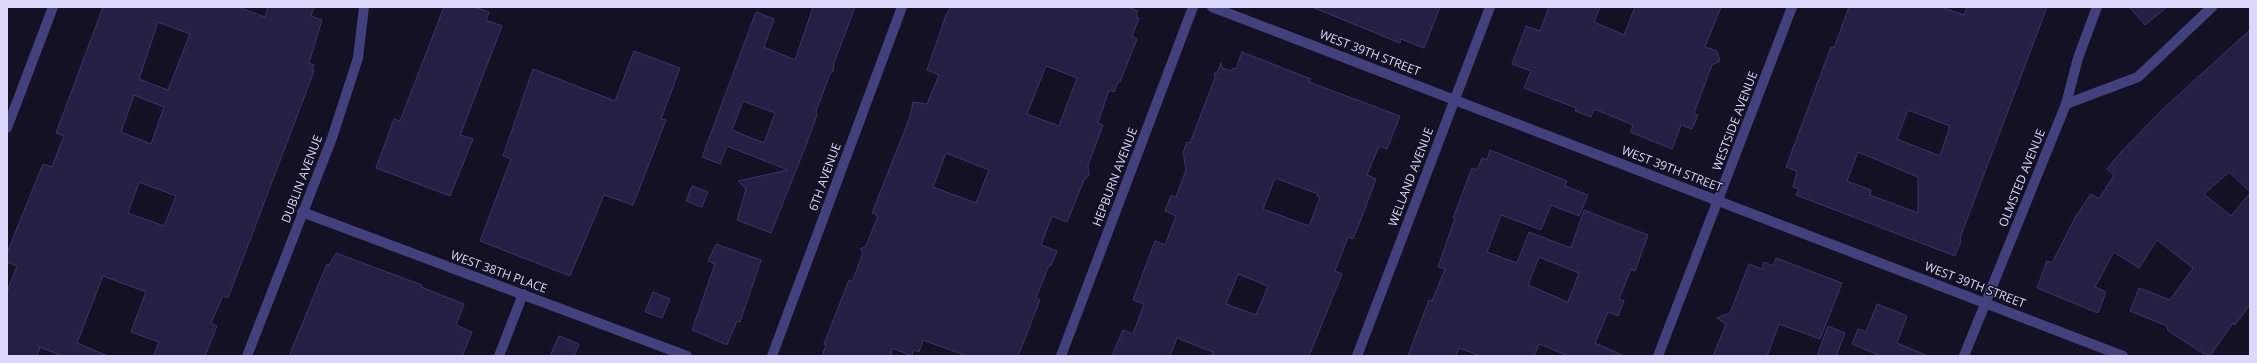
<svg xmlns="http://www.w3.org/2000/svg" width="2257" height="363" viewBox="0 0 2257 363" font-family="'Open Sans',sans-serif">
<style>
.building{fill:#251f43;stroke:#3d336c;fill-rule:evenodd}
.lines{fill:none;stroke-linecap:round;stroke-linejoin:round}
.minor{stroke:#42417e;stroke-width:10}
.tertiary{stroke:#42417e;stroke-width:10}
.labels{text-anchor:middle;stroke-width:3;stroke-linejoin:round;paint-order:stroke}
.street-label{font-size:12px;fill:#dbd8fb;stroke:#141124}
</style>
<rect width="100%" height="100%" fill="#141124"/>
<g class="building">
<path d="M103,7h135l27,10 3,-10h46l-3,9 11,4 -13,43 5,2 -2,5 2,1 -86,227 -5,-2 -12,27 6,3 -12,30h-52l6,-14 -28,-10 15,-40 -43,-16 -26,67 31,13h-46l-22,-9 -3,9h-30v-64l10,-26 -10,-4v-9l36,-89 9,3 12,-31 -8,-3zM158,22l32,12 -22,56 -29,-11zM134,95l30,12 -13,37 -30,-12zM139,182l37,14 -12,30 -36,-13z"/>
<polygon points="444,7 475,7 489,12 486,20 502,26 460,135 473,139 450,196 376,168 394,119 400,121"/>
<path d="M813,7h42l-21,56 -1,8 -3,3 -14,37 1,4 -9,25 -37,93 -34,-13 9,-31 -8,-8 50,-11 -61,-24 -7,18 -18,-7 54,-145 18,7 -10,28 31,13zM743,101l32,12 -11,30 -32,-13z"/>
<path d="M951,7h177l10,4 -2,6 3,1 -7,18 5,3 -17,43h-2l-4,10 -5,-2 -11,33 5,2 -15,40 1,10 -5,5 -17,42 -15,-6 -11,29 16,6 -6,15 -2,-1 -13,33 4,2 -22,56h-51l-44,-16 -4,12 -5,-2 -2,6 -20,-8 -1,8h-69l4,-11 -2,-1 25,-64 3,2 11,-29 -3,-4 6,-3 12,-30 -6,-3 38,-96 3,-15 14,2 12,-29 -12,-5 19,-55zM1046,66l31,12 -18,48 -32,-12zM946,153l43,17 -13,33 -43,-16z"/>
<polygon points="1312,7 1440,7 1424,48 1401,39 1400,43"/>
<polygon points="1549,7 1600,7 1594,22 1624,35 1635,7 1721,7 1705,47 1717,51 1720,61 1712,65 1694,113 1698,115 1692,129 1681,125 1672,149 1630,132 1633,125 1594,109 1591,117 1575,111 1576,108 1524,88 1531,71 1512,64 1526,26 1540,31"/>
<path d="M1849,7h92l23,8 3,-8h80l-87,231 1,3 -6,15 -159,-61 3,-6 -6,-2 4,-16 -11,-4 45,-120 3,1zM1908,110l42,16 -10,30 -43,-17zM1858,152l60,25v36l-48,-18 1,-5 -24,-9z"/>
<polygon points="2129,7 2167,7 2145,25"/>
<polygon points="2250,30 2250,192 2229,172 2204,194 2231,216 2250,193 2250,305 2235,325 2233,323 2210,356 2205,353 2204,354 2168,331 2167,326 2130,311 2139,288 2170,300 2193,268 2157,240 2139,268 2114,252 2095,287 2106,292 2098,313 2037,288 2047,261 2052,263 2076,216 2091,194 2099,199 2114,175 2107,169 2121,152 2164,108"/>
<polygon points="634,51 680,68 661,119 666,120 633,205 604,195 570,276 480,241 511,159 503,156 533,69 615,101"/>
<path d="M1242,52l69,27 -2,3 91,34 -13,33 -8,-3 -12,29 9,4 -16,43 -7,17 -5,-2 -13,34 7,3 -33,82h-98l2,-4 -36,-14 -7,18h-58l11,-26 10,4 11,-30 -11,-4 22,-59 10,4 11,-29 -11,-5 6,-16 5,2 10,-27 -3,-18 4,-10 3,1 25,-65 -1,-4 4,-3 3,-8 1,5 9,3 2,-3 3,1zM1275,178l43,16 -1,2 3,1 -11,29 -46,-17zM1238,274l30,12 -12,29 -30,-11z"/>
<path d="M1490,150l77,31 -2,5 23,9 -9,21 -28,-11 -10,25 -40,-15 -14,37 30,11 12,-31 42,16 13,-38 64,25 -13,36 -4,-2 -12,30 5,2 -6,15 -10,-4 -13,31 29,13h-55l-30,-12 -5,12h-54l-21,-8 -3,8h-48l21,-56 3,1 13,-32 -7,-2 17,-49h-2l19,-50 5,2 5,-12 5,2zM1539,257l40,16 -11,29 -40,-17z"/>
<polygon points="692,186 708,192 702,207 686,201"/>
<polygon points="716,244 761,260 740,322 737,321 727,345 692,330 715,264 708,261"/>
<polygon points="336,253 422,285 421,287 464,304 456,325 472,332 462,356 289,356 327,264 329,265"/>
<polygon points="1776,258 1842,283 1820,339 1779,324 1767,356 1713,356 1726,324 1717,318 1730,313 1749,264 1762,269 1764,262 1773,266"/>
<polygon points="653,292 670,299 662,318 645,312"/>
<polygon points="1877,304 1907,316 1897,343 1928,356 1881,356 1852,344 1858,329 1866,332"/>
<polygon points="1828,326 1845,333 1836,356 1817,356"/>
<polygon points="559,336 579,344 574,356 550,356"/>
</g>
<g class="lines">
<g class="minor">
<polyline points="2066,104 2138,77 2212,7"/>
<polyline points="7,128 53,7"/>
<polyline points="302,212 687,356"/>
<polyline points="247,356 332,138 358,58 364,7"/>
<polyline points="499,356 523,294"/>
<polyline points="772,356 902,7"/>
<polyline points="1061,356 1193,7"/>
<polyline points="1357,356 1490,7"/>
<polyline points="1658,356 1792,7"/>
<polyline points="1964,356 2066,104 2078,58 2097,7"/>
</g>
<polyline class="tertiary" points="1212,7 2123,356"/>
</g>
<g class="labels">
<g class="street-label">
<text transform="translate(1370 53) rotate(21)" y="4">WEST 39TH STREET</text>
<text transform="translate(1735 121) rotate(-69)" y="4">WESTSIDE AVENUE</text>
<text transform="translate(1672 169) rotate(21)" y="4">WEST 39TH STREET</text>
<text transform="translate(825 177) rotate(-70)" y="4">6TH AVENUE</text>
<text transform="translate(1115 177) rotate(-69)" y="4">HEPBURN AVENUE</text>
<text transform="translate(1411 177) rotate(-69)" y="4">WELLAND AVENUE</text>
<text transform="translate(2022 178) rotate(-68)" y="4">OLMSTED AVENUE</text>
<text transform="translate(302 179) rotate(-69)" y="4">DUBLIN AVENUE</text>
<text transform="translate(499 272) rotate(20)" y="4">WEST 38TH PLACE</text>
<text transform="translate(1975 285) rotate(21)" y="4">WEST 39TH STREET</text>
</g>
</g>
<rect width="2257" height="363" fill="none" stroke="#dbd8fb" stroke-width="16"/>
</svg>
